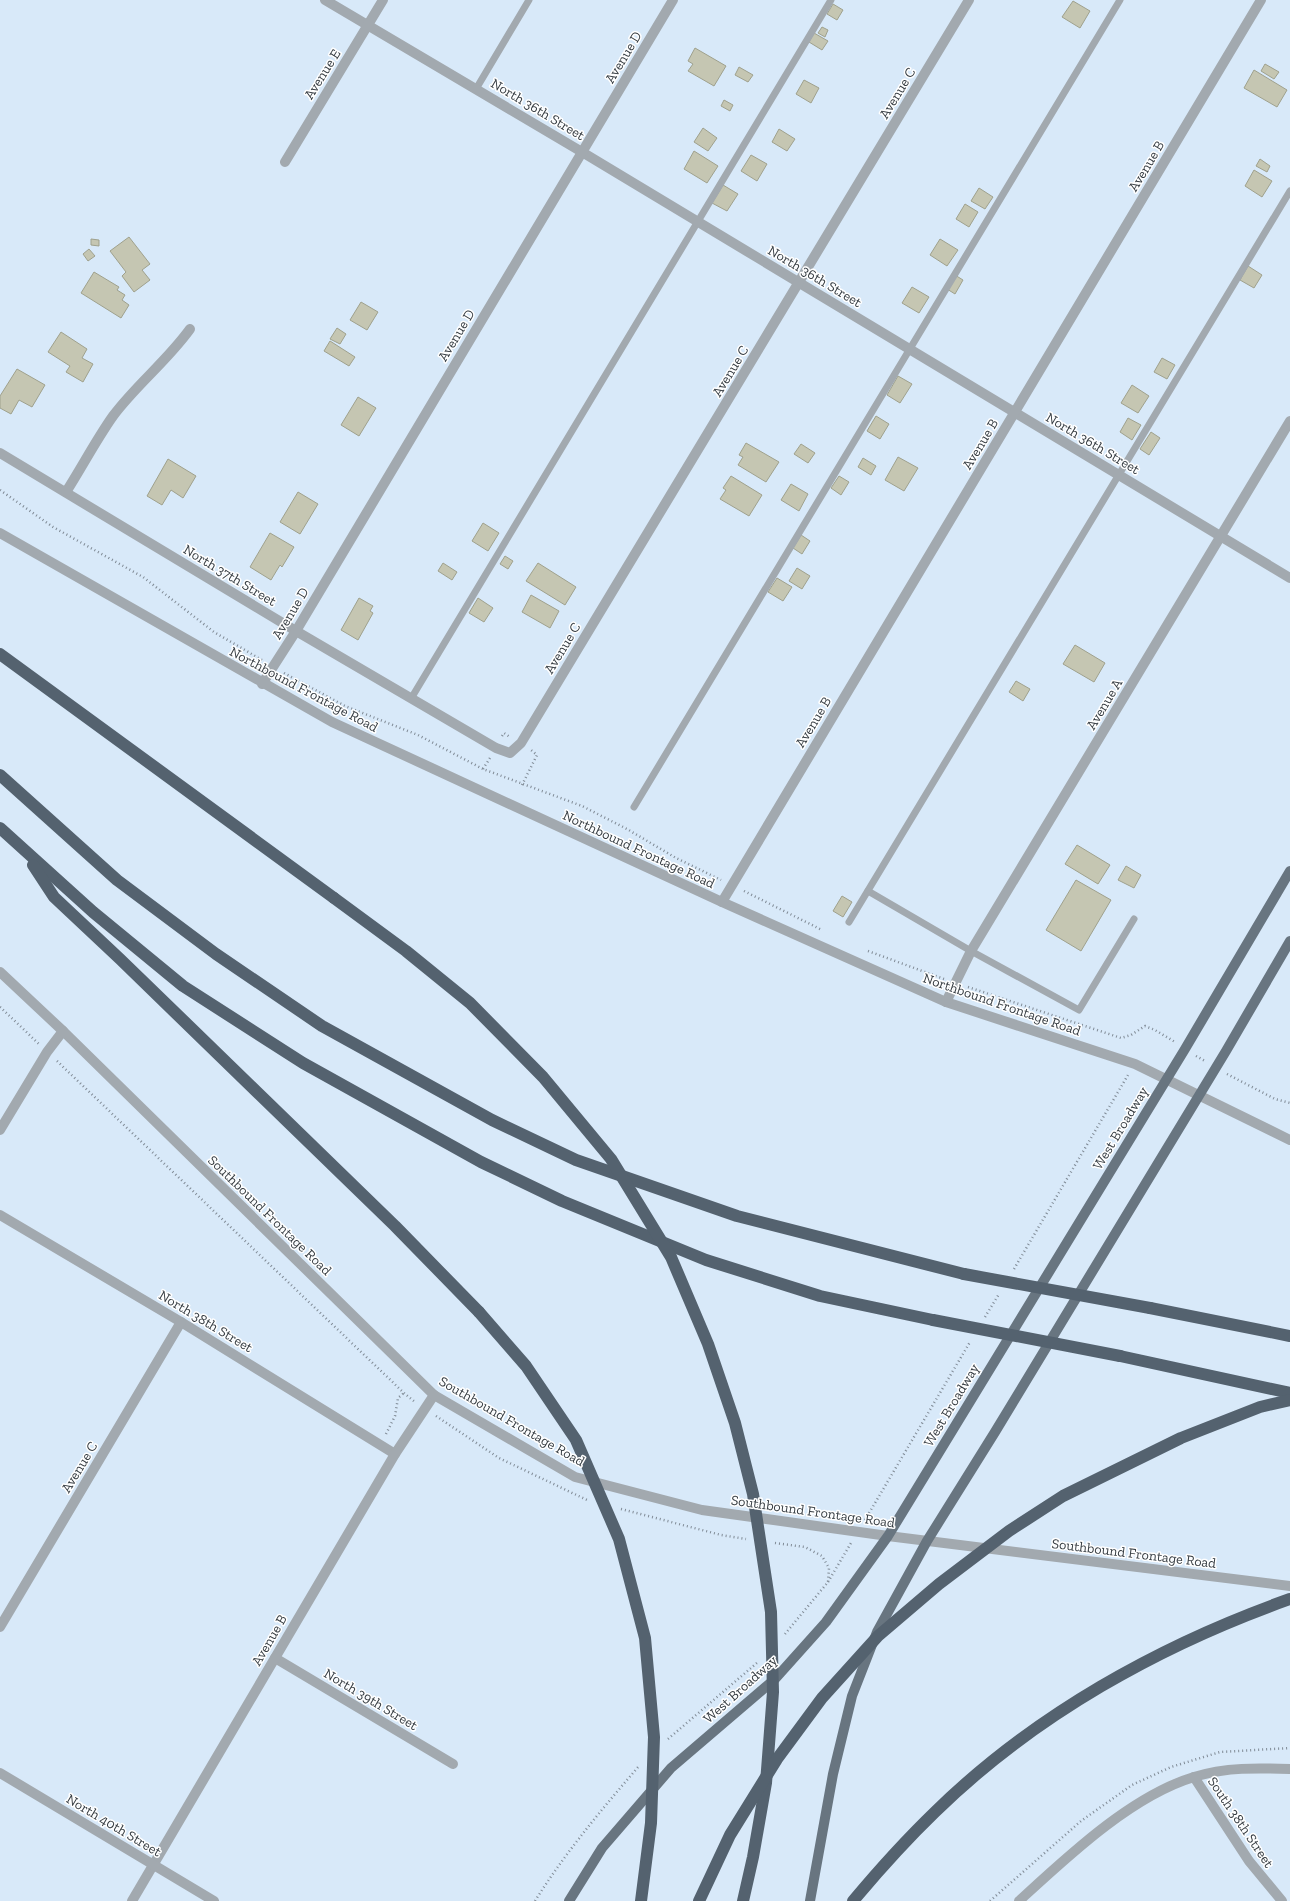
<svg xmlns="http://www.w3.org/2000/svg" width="1290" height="1901" viewBox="0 0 1290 1901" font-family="'Zilla Slab',serif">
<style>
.building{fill:#c5c6b2;stroke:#9fa18d}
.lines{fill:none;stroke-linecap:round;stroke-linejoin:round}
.path{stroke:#808b96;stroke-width:2.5;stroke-dasharray:1 3;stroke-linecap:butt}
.service{stroke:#a2a9af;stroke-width:7}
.minor{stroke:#a2a9af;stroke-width:10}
.tertiary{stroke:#a2a9af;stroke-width:10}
.primary{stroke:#687580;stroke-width:10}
.motorway{stroke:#54626f;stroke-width:12}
.motorway-bridge{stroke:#54626f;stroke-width:12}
.labels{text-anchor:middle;stroke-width:3;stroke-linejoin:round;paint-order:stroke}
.street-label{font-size:14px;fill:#353c42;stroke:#fff}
</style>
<rect width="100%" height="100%" fill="#d8e9f9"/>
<g class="building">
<polygon points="1073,1 1090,11 1080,28 1062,17"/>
<polygon points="833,4 843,10 837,20 827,14"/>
<polygon points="822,27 828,30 825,37 818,33"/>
<polygon points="814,33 828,41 822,50 809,42"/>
<polygon points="695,48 726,66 714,86 688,71 693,64 688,61"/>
<polygon points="1265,64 1279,72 1274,79 1261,71"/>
<polygon points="739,67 753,75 748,82 735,75"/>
<polygon points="1254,70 1287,90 1277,107 1244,88"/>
<polygon points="804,80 819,88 811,103 796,94"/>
<polygon points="724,100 733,105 730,111 721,106"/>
<polygon points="703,128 717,138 708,151 694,142"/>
<polygon points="779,129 795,139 787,151 772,142"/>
<polygon points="694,151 718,166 707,183 684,169"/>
<polygon points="751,155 767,164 757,181 741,171"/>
<polygon points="1260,159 1270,166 1267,172 1256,166"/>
<polygon points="1254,170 1272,181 1262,197 1245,186"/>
<polygon points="723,185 738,194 727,211 712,203"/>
<polygon points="979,188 993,197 985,209 971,201"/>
<polygon points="965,204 978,212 969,227 956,219"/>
<polygon points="129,237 150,264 142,270 150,280 134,292 122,276 126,272 110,251"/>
<polygon points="91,239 99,240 99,246 91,245"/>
<polygon points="940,239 958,250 947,266 930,255"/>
<polygon points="89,249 95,256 88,261 83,254"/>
<polygon points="1248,266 1262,275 1254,288 1240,280"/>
<polygon points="94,272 119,287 117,290 125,295 122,300 129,305 121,318 81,293"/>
<polygon points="955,275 963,280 955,294 947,289"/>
<polygon points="912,287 929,297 919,313 902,303"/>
<polygon points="361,302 378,312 367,330 350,320"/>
<polygon points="337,328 346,334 340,344 330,339"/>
<polygon points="61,332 87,349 82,358 93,364 83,382 66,372 70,366 48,352"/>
<polygon points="330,341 355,357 349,366 324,351"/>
<polygon points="1162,358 1175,365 1167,379 1154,372"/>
<polygon points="17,369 45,385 32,407 19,400 11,414 0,408 0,396"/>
<polygon points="898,376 912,384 900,403 887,395"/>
<polygon points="1132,385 1149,396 1138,413 1121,403"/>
<polygon points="358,397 376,408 359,436 341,425"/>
<polygon points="876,416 889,424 880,439 867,431"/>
<polygon points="1128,418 1141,425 1132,440 1120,432"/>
<polygon points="1151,432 1160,438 1149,455 1140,449"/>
<polygon points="746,443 779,462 766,482 738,465 743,457 739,455"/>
<polygon points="801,444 815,453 808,463 794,454"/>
<polygon points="898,457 918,468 904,491 885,480"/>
<polygon points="863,458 876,466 871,475 858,467"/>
<polygon points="168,459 196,476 183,498 171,490 162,505 147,496"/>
<polygon points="731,476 762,495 749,516 720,499 726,490 723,488"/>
<polygon points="839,476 849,482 841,495 831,488"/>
<polygon points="791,484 808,494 799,511 781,500"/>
<polygon points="298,492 318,504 300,534 280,522"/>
<polygon points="483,523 499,533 488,551 472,541"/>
<polygon points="270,533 294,547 282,567 280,565 271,580 250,567"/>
<polygon points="801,535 810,541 802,554 793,548"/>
<polygon points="505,556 513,561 508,569 500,564"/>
<polygon points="443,563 457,572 452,580 438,571"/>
<polygon points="538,563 576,587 565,605 526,581"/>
<polygon points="797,568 810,576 802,589 789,581"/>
<polygon points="777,578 792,587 783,601 768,592"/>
<polygon points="531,595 559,611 550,628 522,612"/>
<polygon points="359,598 373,606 370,611 373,613 358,640 341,630"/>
<polygon points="478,598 493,608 484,622 469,613"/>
<polygon points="1075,645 1105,663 1094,682 1063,664"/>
<polygon points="1016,681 1030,689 1023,701 1009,692"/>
<polygon points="1077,845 1110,865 1098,884 1065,864"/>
<polygon points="1126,866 1141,875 1134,888 1118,880"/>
<polygon points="1076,880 1111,900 1081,951 1046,930"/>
<polygon points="842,896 852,902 843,917 833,911"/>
</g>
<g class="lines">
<g class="path">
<polyline points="0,490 53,527 143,577 214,632 262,660"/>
<polyline points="284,673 345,706 418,735 483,769 582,806 627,829 676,858 721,880"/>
<polyline points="502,736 504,733 510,737"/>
<polyline points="483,769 490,758"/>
<polyline points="522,785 537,755 531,750"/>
<polyline points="744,891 822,930"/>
<polyline points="868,951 944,979"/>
<polyline points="968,987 1121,1038 1131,1035 1145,1026 1155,1030 1175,1042"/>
<polyline points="0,1007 39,1044"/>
<polyline points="1196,1056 1205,1061"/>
<polyline points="57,1061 404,1393 415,1402"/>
<polyline points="1227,1074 1275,1099 1290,1103"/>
<polyline points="1014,1269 1128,1075"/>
<polyline points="985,1317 999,1294"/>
<polyline points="436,1416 499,1458 587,1500"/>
<polyline points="386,1434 395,1416 398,1398 404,1393"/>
<polyline points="621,1509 721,1535 746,1539"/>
<polyline points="865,1520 970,1342"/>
<polyline points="775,1543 805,1547 822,1556 829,1568 828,1582 785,1634"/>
<polyline points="828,1582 851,1543"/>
<polyline points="668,1739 758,1662"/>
<path d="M535,1901c30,-48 67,-92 104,-135"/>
<polyline points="990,1901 1081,1821 1132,1785 1171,1767 1220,1752 1290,1748"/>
</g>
<g class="service">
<polyline points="476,89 529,0"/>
<polyline points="412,697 831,0"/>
<polyline points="634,807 1120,0"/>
<polyline points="868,891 971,951 1079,1010 1134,919"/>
<polyline points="849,922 1290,191"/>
</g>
<g class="minor">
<polyline points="325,0 582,152 1290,578"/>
<polyline points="285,162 383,0"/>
<polyline points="0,453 296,631 496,748 510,753 521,743 969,0"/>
<path d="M66,492c16,-25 30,-52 47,-76 23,-31 54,-55 77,-87"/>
<polyline points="262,684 296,631 673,0"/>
<polyline points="722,902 1261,0"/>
<polyline points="0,1130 47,1052 63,1031"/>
<polyline points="0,1215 181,1322 395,1454"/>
<polyline points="0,1627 181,1322"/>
<polyline points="275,1658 453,1764"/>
<polyline points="1194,1777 1249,1861 1282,1901"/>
<polyline points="132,1901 395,1454 434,1395"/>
<path d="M1019,1901c48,-44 112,-105 175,-124 31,-10 64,-9 96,-8"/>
</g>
<g class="tertiary">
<polyline points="0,533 332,722 722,902 946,1002 1135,1064 1290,1140"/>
<polyline points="0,972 63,1031 434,1395 575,1477 702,1510 888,1536 1290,1586"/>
<polyline points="946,1002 971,951 1290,421"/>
<polyline points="0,1773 214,1901"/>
</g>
<g class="primary">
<polyline points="569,1901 602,1848 671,1768 775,1679 826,1622 888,1536 1185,1049 1290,871"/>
<polyline points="810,1901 833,1774 852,1696 877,1632 927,1541 995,1432 1226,1051 1290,941"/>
</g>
<g class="motorway">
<polyline points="0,654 334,898"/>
<polyline points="0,775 117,880 216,954 322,1026 492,1120 576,1160 737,1216 964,1274"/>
<polyline points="0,828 93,912 183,986 303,1063 481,1162 562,1201 706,1260 820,1296 933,1320"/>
<polyline points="33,865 54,897 120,959 395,1226 479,1312"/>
<polyline points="1150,1308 1290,1336"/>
<polyline points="1120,1356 1290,1393"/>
<path d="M853,1901c26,-31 53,-61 82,-89 99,-97 225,-167 355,-213"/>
</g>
<g class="motorway-bridge">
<polyline points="334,898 406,951 470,1003 543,1077 611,1159 671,1257 708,1344 735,1423 753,1494 771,1612 773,1692 766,1783 753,1857 743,1901"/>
<polyline points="964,1274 1150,1308"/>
<polyline points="479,1312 526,1366 576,1440 619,1539 645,1638 654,1737 651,1823 641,1901"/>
<polyline points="933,1320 1120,1356"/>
<polyline points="699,1901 730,1835 777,1759 822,1698 878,1636 939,1584 1009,1531 1063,1496 1181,1438 1260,1407 1290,1400"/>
</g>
</g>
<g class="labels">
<g class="street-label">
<text transform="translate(623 57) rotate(-59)" y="5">Avenue D</text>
<text transform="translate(322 74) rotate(-58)" y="5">Avenue E</text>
<text transform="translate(897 93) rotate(-59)" y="5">Avenue C</text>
<text transform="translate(538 109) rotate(31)" y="5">North 36th Street</text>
<text transform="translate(1146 166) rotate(-59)" y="5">Avenue B</text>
<text transform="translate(815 276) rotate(31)" y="5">North 36th Street</text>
<text transform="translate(456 335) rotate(-59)" y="5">Avenue D</text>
<text transform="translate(730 371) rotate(-59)" y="5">Avenue C</text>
<text transform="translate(1093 443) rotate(31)" y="5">North 36th Street</text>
<text transform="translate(980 444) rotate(-59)" y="5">Avenue B</text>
<text transform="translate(230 575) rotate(31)" y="5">North 37th Street</text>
<text transform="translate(290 613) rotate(-59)" y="5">Avenue D</text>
<text transform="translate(562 648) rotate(-59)" y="5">Avenue C</text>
<text transform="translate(304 689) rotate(28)" y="5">Northbound Frontage Road</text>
<text transform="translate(1104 704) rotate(-59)" y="5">Avenue A</text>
<text transform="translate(813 722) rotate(-59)" y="5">Avenue B</text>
<text transform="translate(639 849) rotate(25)" y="5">Northbound Frontage Road</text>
<text transform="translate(1002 1004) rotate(19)" y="5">Northbound Frontage Road</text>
<text transform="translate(1120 1128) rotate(-59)" y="5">West Broadway</text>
<text transform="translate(270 1215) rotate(44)" y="5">Southbound Frontage Road</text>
<text transform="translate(206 1321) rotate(31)" y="5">North 38th Street</text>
<text transform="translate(951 1405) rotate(-59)" y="5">West Broadway</text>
<text transform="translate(512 1421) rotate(30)" y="5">Southbound Frontage Road</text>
<text transform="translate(79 1467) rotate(-59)" y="5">Avenue C</text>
<text transform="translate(813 1511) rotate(8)" y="5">Southbound Frontage Road</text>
<text transform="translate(1134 1553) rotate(7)" y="5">Southbound Frontage Road</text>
<text transform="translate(269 1640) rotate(-60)" y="5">Avenue B</text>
<text transform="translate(740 1689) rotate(-42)" y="5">West Broadway</text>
<text transform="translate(371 1699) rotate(31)" y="5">North 39th Street</text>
<text transform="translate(1241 1822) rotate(56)" y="5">South 38th Street</text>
<text transform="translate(114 1825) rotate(31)" y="5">North 40th Street</text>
</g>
</g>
</svg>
